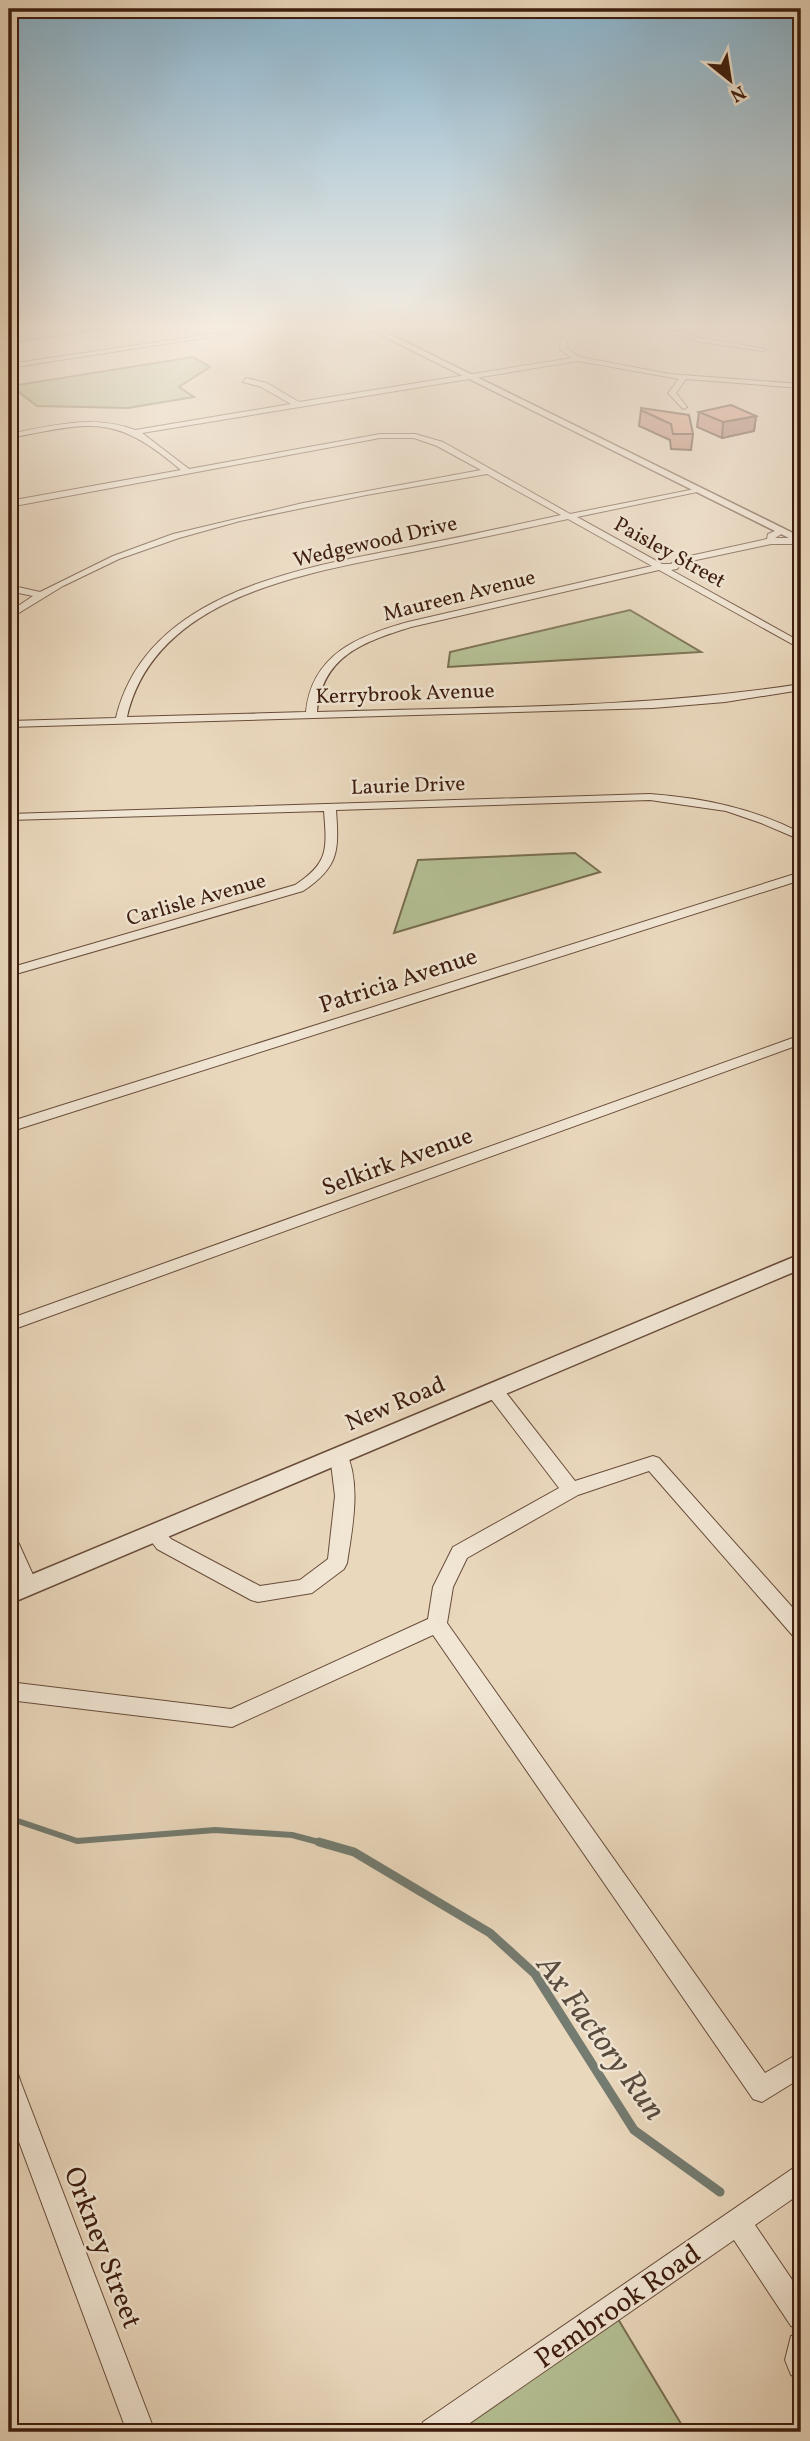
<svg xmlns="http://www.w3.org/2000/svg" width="810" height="2441" viewBox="0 0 810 2441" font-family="Vollkorn,serif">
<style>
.green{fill:#b4bf93;stroke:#786e50;stroke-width:2}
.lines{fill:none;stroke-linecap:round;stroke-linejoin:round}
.stream-far1{stroke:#747b70;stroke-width:6}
.stream{stroke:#747b70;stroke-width:9}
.minor-casing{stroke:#684c3a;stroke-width:2}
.tertiary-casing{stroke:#684c3a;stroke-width:3}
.minor{fill:#f1e6d4;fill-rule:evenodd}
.tertiary{fill:#f1e6d4;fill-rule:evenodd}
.wall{fill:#ba7867;stroke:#3d1d0e;stroke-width:2}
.shaded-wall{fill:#976254;stroke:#3d1d0e;stroke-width:2}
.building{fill:#d88c78;stroke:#3d1d0e;stroke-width:2}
.labels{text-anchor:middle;stroke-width:5;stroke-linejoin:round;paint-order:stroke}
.far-street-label{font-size:21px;fill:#3d1d0e;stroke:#f1e6d4}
.street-label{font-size:24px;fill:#3d1d0e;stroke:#f1e6d4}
.near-street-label{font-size:28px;fill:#3d1d0e;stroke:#f1e6d4}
.near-water-label{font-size:32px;font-style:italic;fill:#584c3f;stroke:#f1e6d4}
</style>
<rect width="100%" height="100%" fill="#ead8bd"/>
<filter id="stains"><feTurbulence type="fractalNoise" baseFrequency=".00286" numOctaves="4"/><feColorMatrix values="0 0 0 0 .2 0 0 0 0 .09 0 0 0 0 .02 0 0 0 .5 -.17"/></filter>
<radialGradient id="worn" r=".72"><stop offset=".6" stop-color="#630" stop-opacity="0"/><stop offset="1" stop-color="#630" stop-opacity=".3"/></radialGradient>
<g class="green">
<polygon points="9,325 134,325 9,343"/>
<polygon points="193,357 210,367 179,387 194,397 128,408 37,406 11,386"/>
<polygon points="630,610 701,652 448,667 450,652"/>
<polygon points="575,853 600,872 394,933 418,860"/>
<polygon points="612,2309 686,2432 433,2432"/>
</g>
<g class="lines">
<polyline class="stream-far1" points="9,1818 77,1841 215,1830 292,1835 326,1844"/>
<polyline class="stream" points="319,1842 354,1852 490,1933 535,1974 634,2130 720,2192"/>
<g class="minor-casing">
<g id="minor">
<polygon points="273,325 287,325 9,368 9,364"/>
<path d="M595,325h10l-26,7 -13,9v7l14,9 89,17 132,10v4l-115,-9 -10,14 11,14 -4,2 -15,-16 11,-14 -101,-18 -436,72 47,36 191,-35h35l28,8 127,72 130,-26 1,2 -4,2 -120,25 85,47h9l5,-5 91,-20 1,-5 14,-6 4,3 -11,7h26v6h-30l-89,19 -5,6 -6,1 130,72v7l-142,-79 -248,57c-48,15 -89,29 -94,85 161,-5 324,-3 484,-28v6l-76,12 -72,6 -644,19v-6l107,-3c30,-127 187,-150 294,-171 51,-10 101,-21 151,-32l-74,-41 -121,21 -126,26 -61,17 -60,21 -56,27 -54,33v-7l24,-16 -24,-5v-6l31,7 73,-36 60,-22 130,-31 178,-33 -44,-24 -23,-8h-34l-371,69v-6l172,-31c-68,-58 -90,-47 -172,-32v-4c42,-8 84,-20 126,-4l156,-26 -30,-17 -18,-5 3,-4 21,5 32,19 273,-44 -12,-9 1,-10 14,-9zM568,519l84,47 -244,56c-50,14 -96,32 -102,90l-179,5c28,-122 181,-144 285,-165 52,-10 104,-22 156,-33z"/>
<polygon points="640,325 649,325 701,338 766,349 763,351 701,342"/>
<path d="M650,794c53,4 103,14 151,39v7l-40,-17 -35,-12 -76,-11 -314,10c3,41 3,57 -33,81l-294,85v-8l286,-83c34,-22 32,-36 29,-74l-315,9v-6z"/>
<polygon points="801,872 801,880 9,1132 9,1122"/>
<polygon points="801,1035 801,1044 9,1331 9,1319"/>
<polygon points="494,1383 500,1385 575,1481 653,1456 659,1458 801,1617 801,1639 794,1637 649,1471 578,1495 467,1558 453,1587 447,1623 765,2073 801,2052 801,2078 762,2102 753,2099 433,1635 232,1727 9,1700 9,1682 231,1709 428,1619 433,1587 453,1547 559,1488 488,1395 485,1390 488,1385"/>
<path d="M339,1448l6,2c17,32 7,80 2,113l-3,6 -32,24 -54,9 -7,-2 -94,-51 -12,-16 2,-5c12,-4 16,2 24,11l89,47 40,-6 28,-21 7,-63 -5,-41 3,-5z"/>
<path d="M9,1536l7,3 3,5 19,42 -3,6 -7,2 -7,-2c-10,-21 -13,-33 -12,-56z"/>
<polygon points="9,2071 18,2074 21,2083 155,2432 127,2432 9,2115"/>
<polygon points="801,2165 801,2193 755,2225 801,2293 801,2329 791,2326 734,2240 457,2432 419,2432 423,2422 792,2169"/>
<polygon points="801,2332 801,2379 791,2375 785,2360 791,2336"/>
</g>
</g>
<g class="tertiary-casing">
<g id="tertiary">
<polygon points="361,325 371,325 801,537 801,544"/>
<polygon points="801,1254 801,1269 9,1604 9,1584"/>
</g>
</g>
<use href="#minor" class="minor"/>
<use href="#tertiary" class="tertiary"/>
</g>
<g class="wall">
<polygon points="641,410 693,434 691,450 671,449 670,440 639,426"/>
<polygon points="699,412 756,416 754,431 722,438 697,427"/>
</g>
<polygon class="shaded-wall" points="756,416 754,431 722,438 723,422"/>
<g class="building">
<polygon points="731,405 756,416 723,422 699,412"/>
<polygon points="641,408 689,415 693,434 673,434 671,424 641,410"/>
</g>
<linearGradient id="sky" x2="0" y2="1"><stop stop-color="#88b6d2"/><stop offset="0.49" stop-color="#f6ede1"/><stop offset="1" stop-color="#f6ede1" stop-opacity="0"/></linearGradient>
<rect width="810" height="666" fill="url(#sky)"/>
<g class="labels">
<g class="far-street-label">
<text transform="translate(375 541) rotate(-13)" y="7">Wedgewood Drive</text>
<text transform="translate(670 552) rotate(29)" y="7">Paisley Street</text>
<text transform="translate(459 595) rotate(-14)" y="7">Maureen Avenue</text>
<text transform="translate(405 693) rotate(-2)" y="7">Kerrybrook Avenue</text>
<text transform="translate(408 785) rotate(-2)" y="7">Laurie Drive</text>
<text transform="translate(196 899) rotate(-16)" y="7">Carlisle Avenue</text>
</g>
<g class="street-label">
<text transform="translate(398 980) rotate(-18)" y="8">Patricia Avenue</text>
<text transform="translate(397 1161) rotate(-20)" y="8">Selkirk Avenue</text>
<text transform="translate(395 1403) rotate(-23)" y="8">New Road</text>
</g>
<g class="near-street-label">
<text transform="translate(104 2247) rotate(69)" y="10">Orkney Street</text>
<text transform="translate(617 2305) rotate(-35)" y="10">Pembrook Road</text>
</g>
<g class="near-water-label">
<text transform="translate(602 2037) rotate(54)" y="11">Ax Factory Run</text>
</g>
</g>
<rect width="810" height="2441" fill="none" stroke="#ead8bd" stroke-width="35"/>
<rect x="10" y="10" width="789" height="2420" fill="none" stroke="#3d1d0e" stroke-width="3.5"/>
<rect x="18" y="18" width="775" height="2406" fill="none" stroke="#3d1d0e" stroke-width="2"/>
<g transform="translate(730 80) rotate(150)" stroke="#f1e6d4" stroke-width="5" paint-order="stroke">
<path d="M0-5L12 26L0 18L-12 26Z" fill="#3d1d0e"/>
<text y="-10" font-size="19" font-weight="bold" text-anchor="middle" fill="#3d1d0e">N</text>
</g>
<rect width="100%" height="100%" filter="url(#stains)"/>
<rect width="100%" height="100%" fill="url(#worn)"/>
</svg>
